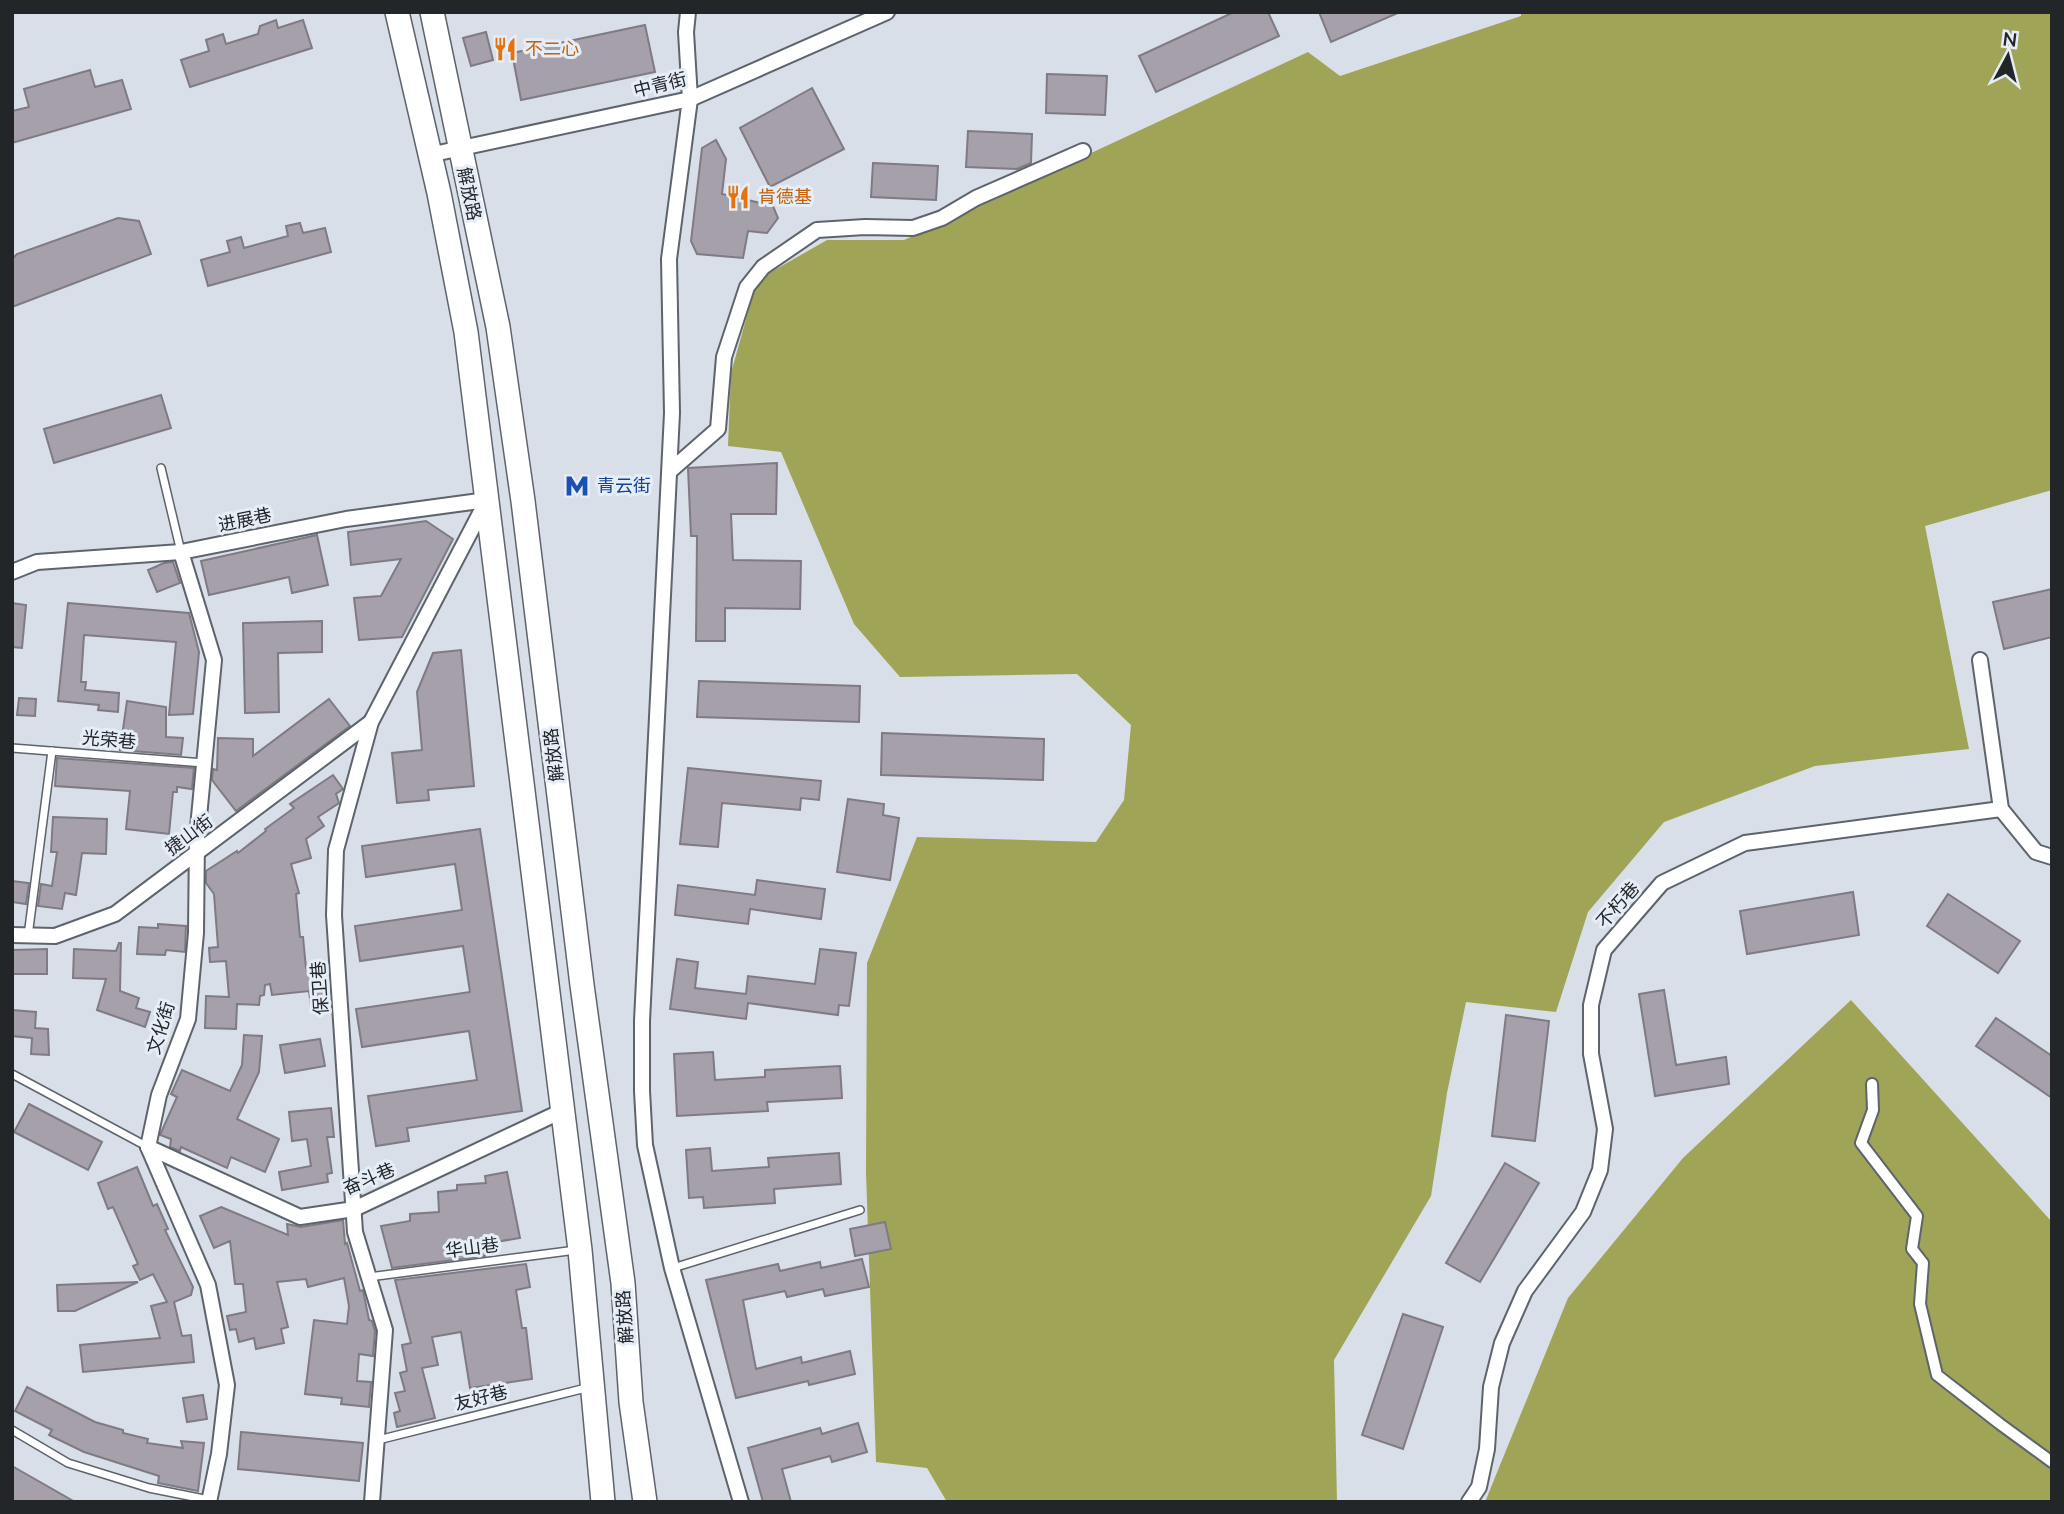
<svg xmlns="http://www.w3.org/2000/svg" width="2064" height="1514" viewBox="0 0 2064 1514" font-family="Mulish,'Noto Sans SC',sans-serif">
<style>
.forest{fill:#a0a456}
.building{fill:#a5a0a9;stroke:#7f7a83;stroke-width:2}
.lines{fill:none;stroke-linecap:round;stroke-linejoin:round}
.service-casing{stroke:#5d646b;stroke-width:10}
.pedestrian-casing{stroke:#5d646b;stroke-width:14}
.minor-casing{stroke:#5d646b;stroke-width:18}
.primary-casing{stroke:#5d646b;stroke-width:26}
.service{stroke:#fff;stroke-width:7}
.pedestrian{stroke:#fff;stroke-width:10}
.minor{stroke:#fff;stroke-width:14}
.primary{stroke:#fff;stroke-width:23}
.labels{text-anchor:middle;stroke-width:6;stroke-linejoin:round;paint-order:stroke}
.food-label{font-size:18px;fill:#c56008;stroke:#e5edf6;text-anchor:start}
.street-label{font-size:18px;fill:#232629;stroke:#e5edf6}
.transit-label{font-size:18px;fill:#164399;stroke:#e5edf6;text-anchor:start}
</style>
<rect width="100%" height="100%" fill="#d8dfe8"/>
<g class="forest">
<polygon points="1521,12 2052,12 2052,490 1925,526 1969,749 1815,766 1664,822 1588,912 1556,1012 1466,1002 1447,1093 1431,1196 1334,1360 1337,1502 947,1502 927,1468 876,1462 866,1173 867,963 917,837 1096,842 1124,800 1131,725 1077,674 900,677 854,624 781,452 728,446 731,373 757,280 827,240 904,240 1308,52 1340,76 1521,16"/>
<polygon points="1851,1000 2052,1222 2052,1502 1485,1502 1568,1298 1683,1158"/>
</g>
<g class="building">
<polygon points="1234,12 1268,12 1279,36 1156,92 1139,56"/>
<polygon points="1319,12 1400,12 1331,42"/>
<polygon points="276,20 278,28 303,20 312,48 190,87 181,60 209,51 206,40 223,34 226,44 258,34 260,26"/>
<polygon points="645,25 655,72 521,100 512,53"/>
<polygon points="486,32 493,60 471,66 463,38"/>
<polygon points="90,70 95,87 122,80 131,109 12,143 12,111 29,107 24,89"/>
<polygon points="1047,74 1107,76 1105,115 1046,113"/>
<polygon points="812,88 844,149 770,187 740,128"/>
<polygon points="968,131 1032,134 1031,163 1017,169 966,167"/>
<polygon points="716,140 726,159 722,194 773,206 778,218 767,233 748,231 743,258 697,254 691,241 702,148"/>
<polygon points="873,163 938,166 936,200 871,197"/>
<polygon points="118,218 139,221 151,254 12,307 12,259 17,254"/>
<polygon points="300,223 303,233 325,228 331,252 208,286 201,260 230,252 227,241 241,237 244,248 288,236 286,226"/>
<polygon points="161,395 171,428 54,463 44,429"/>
<polygon points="777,463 776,514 731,514 733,560 801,561 800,609 725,608 725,641 696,641 697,536 691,536 688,468"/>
<polygon points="426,521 453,539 402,637 359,640 354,598 381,596 401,559 351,565 348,532"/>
<polygon points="317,535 328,585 292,593 289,577 209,595 201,561"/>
<polygon points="173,562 180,583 157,592 148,570 164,563"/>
<polygon points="2052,589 2052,637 2004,649 1993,602"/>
<polygon points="12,603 26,605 22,648 12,647"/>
<polygon points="68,603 189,613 199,652 193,714 169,715 176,642 84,635 81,682 86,682 85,690 119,693 118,712 98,710 99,705 58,701"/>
<polygon points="322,621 322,652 278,653 279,712 245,713 243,623"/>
<polygon points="461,650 474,786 428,790 429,800 397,803 392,753 422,750 417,692 433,653"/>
<polygon points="699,681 860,686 859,722 697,717"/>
<polygon points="19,698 36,699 35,716 17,715"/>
<polygon points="329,699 350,726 236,811 212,780 213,769 217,770 218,738 253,739 253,756"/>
<polygon points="127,701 166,707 166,737 183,738 181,755 120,750"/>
<polygon points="882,733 1044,739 1043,780 881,775"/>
<polygon points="57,758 194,768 192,789 177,787 177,792 173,792 169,834 126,829 130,791 55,786"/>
<polygon points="688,768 821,781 819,800 801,798 800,810 722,803 718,847 680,844"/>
<polygon points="333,775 343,789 336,794 339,803 318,817 324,826 306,839 311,858 291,864 299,893 296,894 300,937 303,937 306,968 323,966 328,1003 311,1006 309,991 272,995 270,984 265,985 264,995 260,996 259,1005 237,1004 236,1029 205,1028 206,996 229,997 226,961 210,962 209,948 218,947 214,894 206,883 206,871 237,851 238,853 266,831 265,829 294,808 290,804"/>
<polygon points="848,799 884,804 883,815 899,818 890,880 837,872"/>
<polygon points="53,817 107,819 106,854 82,853 76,895 65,893 62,909 38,906 41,884 52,886 57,852 51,852"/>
<polygon points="480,829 522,1111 407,1128 409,1141 376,1146 368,1096 477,1080 469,1031 362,1047 356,1009 470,992 463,946 360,961 355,926 462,910 455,864 366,877 362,846"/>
<polygon points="757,880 825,889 821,919 750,909 748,924 675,915 678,885 755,895"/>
<polygon points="12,881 29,883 26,904 12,902"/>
<polygon points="1853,892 1859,935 1747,954 1740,911"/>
<polygon points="1948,894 2020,941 1998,973 1927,926"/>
<polygon points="158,924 186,926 185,952 166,950 165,955 137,954 139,927 158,928"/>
<polygon points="119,943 121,943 120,991 139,998 136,1008 150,1012 145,1027 97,1010 106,979 73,978 74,949 116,951"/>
<polygon points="47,949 47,974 12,974 12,950"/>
<polygon points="820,949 856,953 849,1006 839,1005 838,1015 748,1003 746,1019 670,1009 677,959 698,962 695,988 746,994 748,976 815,984"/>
<polygon points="1664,990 1676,1065 1726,1057 1729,1084 1655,1096 1639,994"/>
<polygon points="12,1010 36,1012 35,1028 48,1029 49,1055 31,1054 32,1038 12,1036"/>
<polygon points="1506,1015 1549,1021 1535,1141 1492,1136"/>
<polygon points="1996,1018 2052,1056 2052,1098 1976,1046"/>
<polygon points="244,1035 262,1036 259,1072 237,1119 279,1139 265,1172 231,1157 227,1168 181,1147 180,1151 170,1147 171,1139 160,1135 177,1097 171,1094 182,1070 230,1091 242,1065"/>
<polygon points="320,1039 325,1066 285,1073 280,1045"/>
<polygon points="713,1052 715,1080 765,1077 765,1070 840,1066 842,1098 767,1102 768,1111 677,1116 674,1054"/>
<polygon points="29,1104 102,1142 88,1170 14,1132"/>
<polygon points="331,1108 334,1137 327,1137 332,1173 327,1174 328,1182 282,1190 279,1172 311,1166 307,1139 292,1141 289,1112"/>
<polygon points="710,1148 712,1171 769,1167 768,1158 839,1153 841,1184 774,1189 775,1203 704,1208 703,1197 689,1198 686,1150"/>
<polygon points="1505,1163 1539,1183 1480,1282 1446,1263"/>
<polygon points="137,1167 153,1206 157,1204 168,1229 165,1230 193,1287 191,1295 174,1302 182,1336 191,1335 194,1362 83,1372 80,1345 160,1338 151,1306 167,1302 153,1274 140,1280 133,1266 138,1264 113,1207 108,1209 98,1183"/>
<polygon points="507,1172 520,1238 483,1244 485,1256 392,1268 381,1226 410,1221 410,1214 439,1212 438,1192 457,1190 457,1185 486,1183 485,1176"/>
<polygon points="221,1207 288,1235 287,1224 301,1227 343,1220 345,1244 347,1243 360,1291 363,1290 369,1320 372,1321 375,1331 373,1356 359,1354 357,1381 371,1382 369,1407 341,1404 342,1398 305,1394 314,1320 347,1324 349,1306 344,1278 308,1287 306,1279 277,1282 288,1327 281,1329 284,1343 256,1349 254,1338 239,1342 236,1329 230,1330 227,1316 246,1312 243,1284 235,1284 230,1241 214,1248 200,1216"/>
<polygon points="885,1222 891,1249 855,1256 850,1229"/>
<polygon points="862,1259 869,1287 825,1296 823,1289 787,1297 785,1291 743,1300 756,1369 801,1357 802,1363 850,1351 855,1374 809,1385 808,1381 736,1398 706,1280 778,1264 780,1271 820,1262 821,1268"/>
<polygon points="526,1264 530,1287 516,1290 522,1328 526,1328 532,1379 470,1388 461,1332 432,1337 438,1365 422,1368 435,1418 397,1427 394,1413 400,1411 395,1393 405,1391 400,1373 407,1371 402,1345 411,1343 395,1280"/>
<polygon points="138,1282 75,1311 58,1311 57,1285"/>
<polygon points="1403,1314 1443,1327 1403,1449 1362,1435"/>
<polygon points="27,1387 95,1422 123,1430 123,1433 148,1439 147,1443 183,1448 181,1441 204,1443 198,1491 158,1483 159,1476 84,1452 49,1435 52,1430 15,1411"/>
<polygon points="203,1395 207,1419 187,1422 183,1398"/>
<polygon points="858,1423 867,1452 832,1462 830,1456 782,1469 791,1502 763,1502 748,1448 820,1428 822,1434"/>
<polygon points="241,1432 363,1443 359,1481 238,1469"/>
<polygon points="12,1466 75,1502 12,1502"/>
</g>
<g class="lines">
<g class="service-casing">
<g id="service">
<polyline points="161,468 181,552"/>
<polyline points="12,748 204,763"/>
<polyline points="28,936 52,751"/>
<polyline points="12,1074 148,1147"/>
<polyline points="673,1268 860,1210"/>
<polyline points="369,1277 576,1250"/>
<polyline points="12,1430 68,1463 149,1488 209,1500"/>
<polyline points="378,1440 590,1387"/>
</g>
</g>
<g class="pedestrian-casing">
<polyline id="pedestrian" points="1872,1084 1873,1110 1861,1143 1917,1216 1912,1249 1923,1263 1920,1304 1937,1375 2000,1424 2052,1462"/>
</g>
<g class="minor-casing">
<g id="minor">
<polyline points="688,12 686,32 690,99 669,259 672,413 642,1021 642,1091 645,1145 672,1268 741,1502"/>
<polyline points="429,155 690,99 887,12"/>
<polyline points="670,471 718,429 724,357 747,287 763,267 817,230 865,227 913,228 942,218 976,198 1083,151"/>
<polyline points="181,552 214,660 197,838 196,933 188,1019 159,1095 148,1147 208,1285 227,1385 219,1454 209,1502"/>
<polyline points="12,572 37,562 181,552 346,519 487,500"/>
<polyline points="2001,809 2036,852 2052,857"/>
<polyline points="12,935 55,936 115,914 371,722"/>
<polyline points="148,1147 300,1217 354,1209 562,1111"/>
<polyline points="372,1502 385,1330 355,1232 334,915 336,850 371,722 486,502"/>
<polyline points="1469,1502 1479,1487 1487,1449 1491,1387 1502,1343 1525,1291 1583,1212 1600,1170 1605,1129 1591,1054 1591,1005 1604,950 1662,883 1745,843 2001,809 1980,660"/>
</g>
</g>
<g class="primary-casing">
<g id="primary">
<polyline points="397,12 439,193 466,332 580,1250 603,1502"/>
<polyline points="432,12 498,327 523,501 582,985 623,1283 631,1402 645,1502"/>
</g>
</g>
<use href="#service" class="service"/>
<use href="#pedestrian" class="pedestrian"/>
<use href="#minor" class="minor"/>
<use href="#primary" class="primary"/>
</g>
<defs>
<g id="restaurant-bare" transform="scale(1.89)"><path d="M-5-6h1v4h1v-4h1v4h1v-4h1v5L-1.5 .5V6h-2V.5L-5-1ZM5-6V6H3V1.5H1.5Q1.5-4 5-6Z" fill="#e8710a" stroke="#e5edf6" stroke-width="2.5" paint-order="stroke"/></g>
<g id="metro-bare" transform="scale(1.89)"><path d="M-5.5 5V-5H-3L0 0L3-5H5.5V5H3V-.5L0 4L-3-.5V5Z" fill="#1a4fb4" stroke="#e5edf6" stroke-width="2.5" paint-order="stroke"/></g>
</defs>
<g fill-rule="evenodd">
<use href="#restaurant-bare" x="505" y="49"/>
<use href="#restaurant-bare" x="738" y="197"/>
<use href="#metro-bare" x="577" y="486"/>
</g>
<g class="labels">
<g class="food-label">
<text x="525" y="55">不二心</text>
<text x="758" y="203">肯德基</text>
</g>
<g class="street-label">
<text transform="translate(660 85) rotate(-14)" y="6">中青街</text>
<text transform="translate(469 194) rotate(78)" y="6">解放路</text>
<text transform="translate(245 520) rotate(-12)" y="6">进展巷</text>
<text transform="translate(109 740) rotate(5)" y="6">光荣巷</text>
<text transform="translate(554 755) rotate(-97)" y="6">解放路</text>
<text transform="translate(189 835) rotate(-37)" y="6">捷山街</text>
<text transform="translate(1618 905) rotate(-49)" y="6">不朽巷</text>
<text transform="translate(320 988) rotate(-94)" y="6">保卫巷</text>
<text transform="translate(161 1028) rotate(-73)" y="6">文化街</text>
<text transform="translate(369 1179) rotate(-23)" y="6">奋斗巷</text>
<text transform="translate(472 1248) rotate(-7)" y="6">华山巷</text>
<text transform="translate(625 1317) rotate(-94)" y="6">解放路</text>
<text transform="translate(481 1398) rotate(-14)" y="6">友好巷</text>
</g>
<g class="transit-label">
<text x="597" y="492">青云街</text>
</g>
</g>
<rect width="2064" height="1514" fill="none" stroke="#232629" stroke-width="28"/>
<g transform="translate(2008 56) rotate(7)" stroke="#e5edf6" stroke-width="5" paint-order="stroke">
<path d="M0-5L12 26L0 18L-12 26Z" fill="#232629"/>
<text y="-10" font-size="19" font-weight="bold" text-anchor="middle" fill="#232629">N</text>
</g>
</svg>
